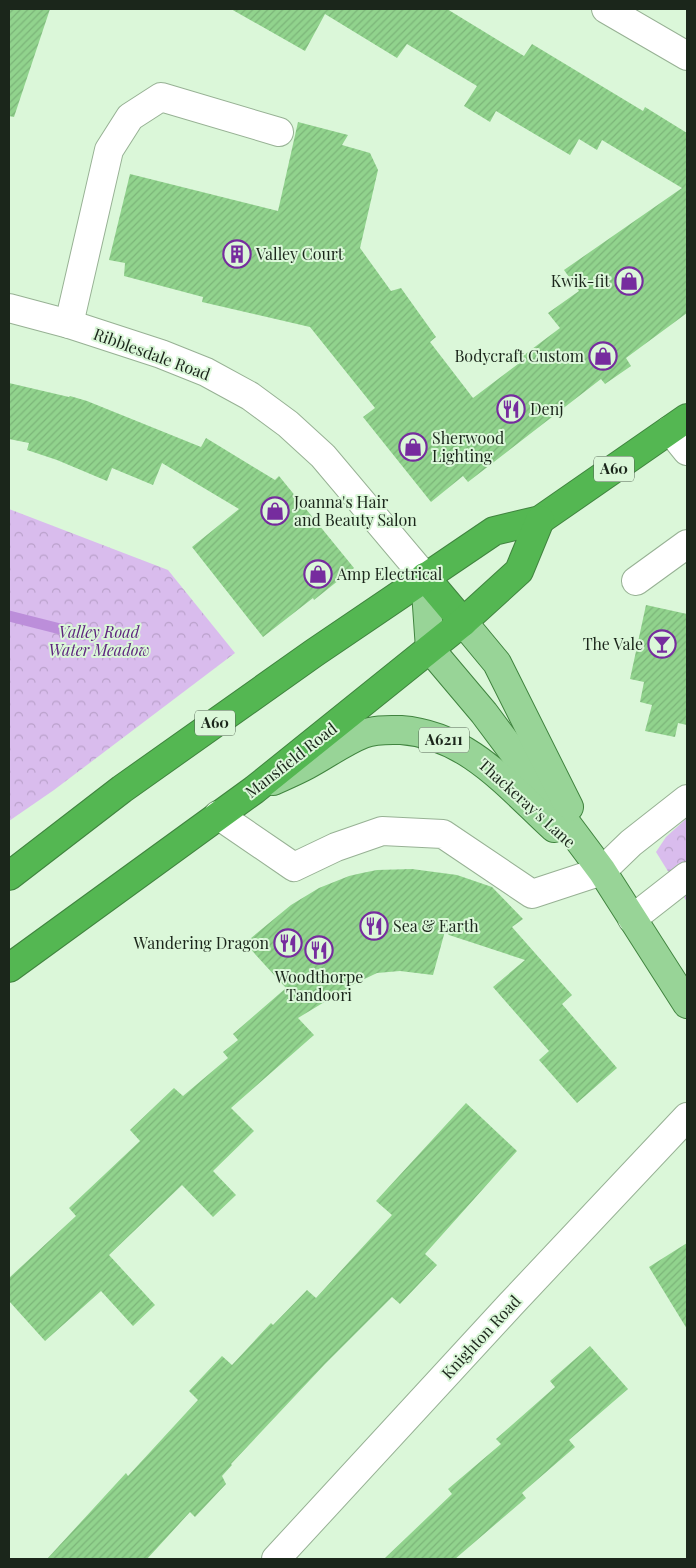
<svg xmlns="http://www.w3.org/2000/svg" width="696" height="1568" viewBox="0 0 696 1568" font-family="'Playfair Display',serif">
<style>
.forest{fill:url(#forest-crowns)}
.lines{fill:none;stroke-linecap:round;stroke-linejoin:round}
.stream{stroke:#bc8eda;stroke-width:11}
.building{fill:url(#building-hatch)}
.minor-casing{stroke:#97b194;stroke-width:30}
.major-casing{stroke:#40843f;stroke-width:30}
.highway-casing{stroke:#40843f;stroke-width:30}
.minor{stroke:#fff;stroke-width:28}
.major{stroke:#98d497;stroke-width:28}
.highway{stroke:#54b752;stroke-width:28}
.labels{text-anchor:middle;stroke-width:4;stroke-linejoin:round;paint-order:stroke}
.shield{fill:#dbf7d9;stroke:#556554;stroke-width:1}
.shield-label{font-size:15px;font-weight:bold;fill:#1b261b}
.poi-label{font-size:16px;fill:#1b261b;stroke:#dbf7d9;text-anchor:start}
.street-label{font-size:16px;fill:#1b261b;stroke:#dbf7d9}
.park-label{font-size:16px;font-style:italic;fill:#5e247e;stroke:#dbf7d9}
</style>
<defs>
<pattern id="forest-crowns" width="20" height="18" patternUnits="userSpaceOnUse" patternTransform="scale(1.25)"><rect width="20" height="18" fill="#d9bced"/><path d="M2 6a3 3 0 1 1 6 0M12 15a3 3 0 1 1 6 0" fill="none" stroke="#baa1cb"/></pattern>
<pattern id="building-hatch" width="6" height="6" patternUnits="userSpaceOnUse" patternTransform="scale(1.25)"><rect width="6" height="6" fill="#91d38d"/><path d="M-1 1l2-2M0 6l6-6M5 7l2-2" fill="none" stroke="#7cb579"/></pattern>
</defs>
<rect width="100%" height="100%" fill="#dbf7d9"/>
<g class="forest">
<polygon points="9,509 168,570 235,653 54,790 9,821"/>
<polygon points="687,818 687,902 656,852 666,837"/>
</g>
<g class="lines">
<polyline class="stream" points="9,616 84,635"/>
</g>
<g class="building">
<polygon points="9,9 50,9 14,117 9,116"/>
<polygon points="231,9 447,9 524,56 532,44 643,111 645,107 687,133 687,313 626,358 631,366 605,384 601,379 468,482 463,476 431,502 363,417 375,408 310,327 202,302 203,297 124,276 125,263 109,260 130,174 278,211 298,122 348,135 342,145 370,153 378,170 360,248 391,291 401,288 436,337 430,342 473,398 522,361 520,358 560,328 548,313 579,291 564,270 682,188 602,140 597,150 579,139 570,155 496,111 490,122 464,106 477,86 407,44 397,58 325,14 305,51"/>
<polygon points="9,383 69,397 70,396 87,401 201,447 206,438 275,480 279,476 354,568 314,600 313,598 263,637 192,547 239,509 162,463 153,485 112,468 107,481 57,460 27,450 29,443 9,439"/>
<polygon points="646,605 687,614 687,725 678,723 675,737 645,731 652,705 640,702 644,682 630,679"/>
<polygon points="412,869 457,875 492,887 523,919 512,927 572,995 562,1004 617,1068 577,1103 539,1060 549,1051 493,987 525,960 449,935 445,931 433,975 400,971 377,973 354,984 298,1018 314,1035 231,1108 254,1131 213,1171 236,1195 213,1217 182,1185 109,1255 155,1305 133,1326 101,1291 45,1341 9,1301 9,1278 76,1216 69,1208 140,1141 130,1130 174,1088 183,1096 228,1058 223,1052 238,1040 233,1034 286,988 245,943 291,905 319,888 349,876 362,873 377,870"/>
<polygon points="466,1103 517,1151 425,1254 437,1265 400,1304 392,1297 325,1364 231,1464 232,1465 222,1476 226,1484 195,1517 190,1512 147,1559 47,1559 126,1473 128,1476 198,1400 189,1391 222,1356 232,1365 271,1323 273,1325 307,1290 316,1298 392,1215 376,1201"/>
<polygon points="687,1243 687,1329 649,1267"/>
<polygon points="590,1346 628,1389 569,1440 575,1447 522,1493 526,1498 455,1559 384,1559 452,1494 448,1489 501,1444 496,1439 555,1387 550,1381"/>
</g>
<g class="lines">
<g class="minor-casing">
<g id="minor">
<polyline points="606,9 687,56"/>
<polyline points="9,308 69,324 161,354 206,372 250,396 288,424 323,456 425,577"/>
<polyline points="69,324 109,150 130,117 161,97 279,132"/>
<polyline points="670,430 687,451"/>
<polyline points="636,581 687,544"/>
<polyline points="218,815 294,867 336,847 382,831 443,834 532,894 602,871 631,843 687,799"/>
<polyline points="632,919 687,876"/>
<polyline points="276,1559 511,1304 687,1117"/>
</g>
</g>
<g class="major-casing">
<g id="major">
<polyline points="425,577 430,649 484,713 602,871 687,1004"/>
<polyline points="463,622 497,663 569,807"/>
<path d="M273,781c11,-5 23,-10 34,-16 19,-10 36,-23 56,-31 12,-5 26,-4 38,-4 67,5 107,56 153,98"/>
</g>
</g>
<g class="highway-casing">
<g id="highway">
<polyline points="425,577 463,622"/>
<polyline points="9,876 122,789 314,653 494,531 540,520 687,418"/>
<polyline points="9,968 254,790 463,622 519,571 540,520"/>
</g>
</g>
<use href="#minor" class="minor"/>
<use href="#major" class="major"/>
<use href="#highway" class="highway"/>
</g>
<defs>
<g id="building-ring" transform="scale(1.4375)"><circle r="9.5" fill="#dbf7d9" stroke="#762c9e" stroke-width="1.5"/><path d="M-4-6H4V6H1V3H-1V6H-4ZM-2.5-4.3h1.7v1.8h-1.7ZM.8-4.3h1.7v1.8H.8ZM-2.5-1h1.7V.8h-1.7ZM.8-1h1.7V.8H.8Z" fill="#762c9e"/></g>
<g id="shop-ring" transform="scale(1.4375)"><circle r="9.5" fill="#dbf7d9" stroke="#762c9e" stroke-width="1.5"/><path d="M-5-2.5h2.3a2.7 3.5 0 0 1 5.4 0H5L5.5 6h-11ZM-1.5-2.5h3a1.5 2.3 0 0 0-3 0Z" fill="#762c9e"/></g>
<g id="restaurant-ring" transform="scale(1.4375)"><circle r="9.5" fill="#dbf7d9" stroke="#762c9e" stroke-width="1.5"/><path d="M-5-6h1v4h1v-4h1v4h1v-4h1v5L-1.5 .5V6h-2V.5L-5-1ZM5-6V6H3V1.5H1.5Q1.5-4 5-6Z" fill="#762c9e"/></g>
<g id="bar-ring" transform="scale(1.4375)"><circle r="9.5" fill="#dbf7d9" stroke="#762c9e" stroke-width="1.5"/><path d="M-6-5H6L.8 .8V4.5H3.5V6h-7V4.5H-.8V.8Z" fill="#762c9e"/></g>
</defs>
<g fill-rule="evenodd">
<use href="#building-ring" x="237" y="254"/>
<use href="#shop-ring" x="629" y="281"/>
<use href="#shop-ring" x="603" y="356"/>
<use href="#restaurant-ring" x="511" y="409"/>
<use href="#shop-ring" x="413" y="447"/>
<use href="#shop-ring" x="275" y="511"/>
<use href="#shop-ring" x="318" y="574"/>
<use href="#bar-ring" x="662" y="644"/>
<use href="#restaurant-ring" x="374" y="926"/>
<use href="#restaurant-ring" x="288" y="943"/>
<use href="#restaurant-ring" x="319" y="950"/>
</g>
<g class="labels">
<g class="shield">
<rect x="594" y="456.5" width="40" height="25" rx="4"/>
<rect x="195" y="710.5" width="40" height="25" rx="4"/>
<rect x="419" y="727.5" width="50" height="25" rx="4"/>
</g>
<g class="shield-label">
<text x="614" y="474">A60</text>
<text x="215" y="728">A60</text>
<text x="444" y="745">A6211</text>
</g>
<g class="poi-label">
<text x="256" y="260">Valley Court</text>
<text x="610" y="287" text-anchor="end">Kwik-fit</text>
<text x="584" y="362" text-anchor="end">Bodycraft Custom</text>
<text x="530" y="415">Denj</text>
<text x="432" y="444">Sherwood<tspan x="432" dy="18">Lighting</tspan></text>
<text x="294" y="508">Joanna's Hair<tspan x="294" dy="18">and Beauty Salon</tspan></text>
<text x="337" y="580">Amp Electrical</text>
<text x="643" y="650" text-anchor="end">The Vale</text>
<text x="393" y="932">Sea &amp; Earth</text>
<text x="269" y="949" text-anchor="end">Wandering Dragon</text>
<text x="319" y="983" text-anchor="middle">Woodthorpe<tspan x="319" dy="18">Tandoori</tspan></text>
</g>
<g class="street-label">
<text transform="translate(152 354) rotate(20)" y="6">Ribblesdale Road</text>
<text transform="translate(291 760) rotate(-38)" y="6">Mansfield Road</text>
<text transform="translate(527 803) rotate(42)" y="6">Thackeray's Lane</text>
<text transform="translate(481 1337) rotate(-47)" y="6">Knighton Road</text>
</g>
<g class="park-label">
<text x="99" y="638">Valley Road<tspan x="99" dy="18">Water Meadow</tspan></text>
</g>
</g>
<rect width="696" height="1568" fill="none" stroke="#1b261b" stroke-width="20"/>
</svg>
